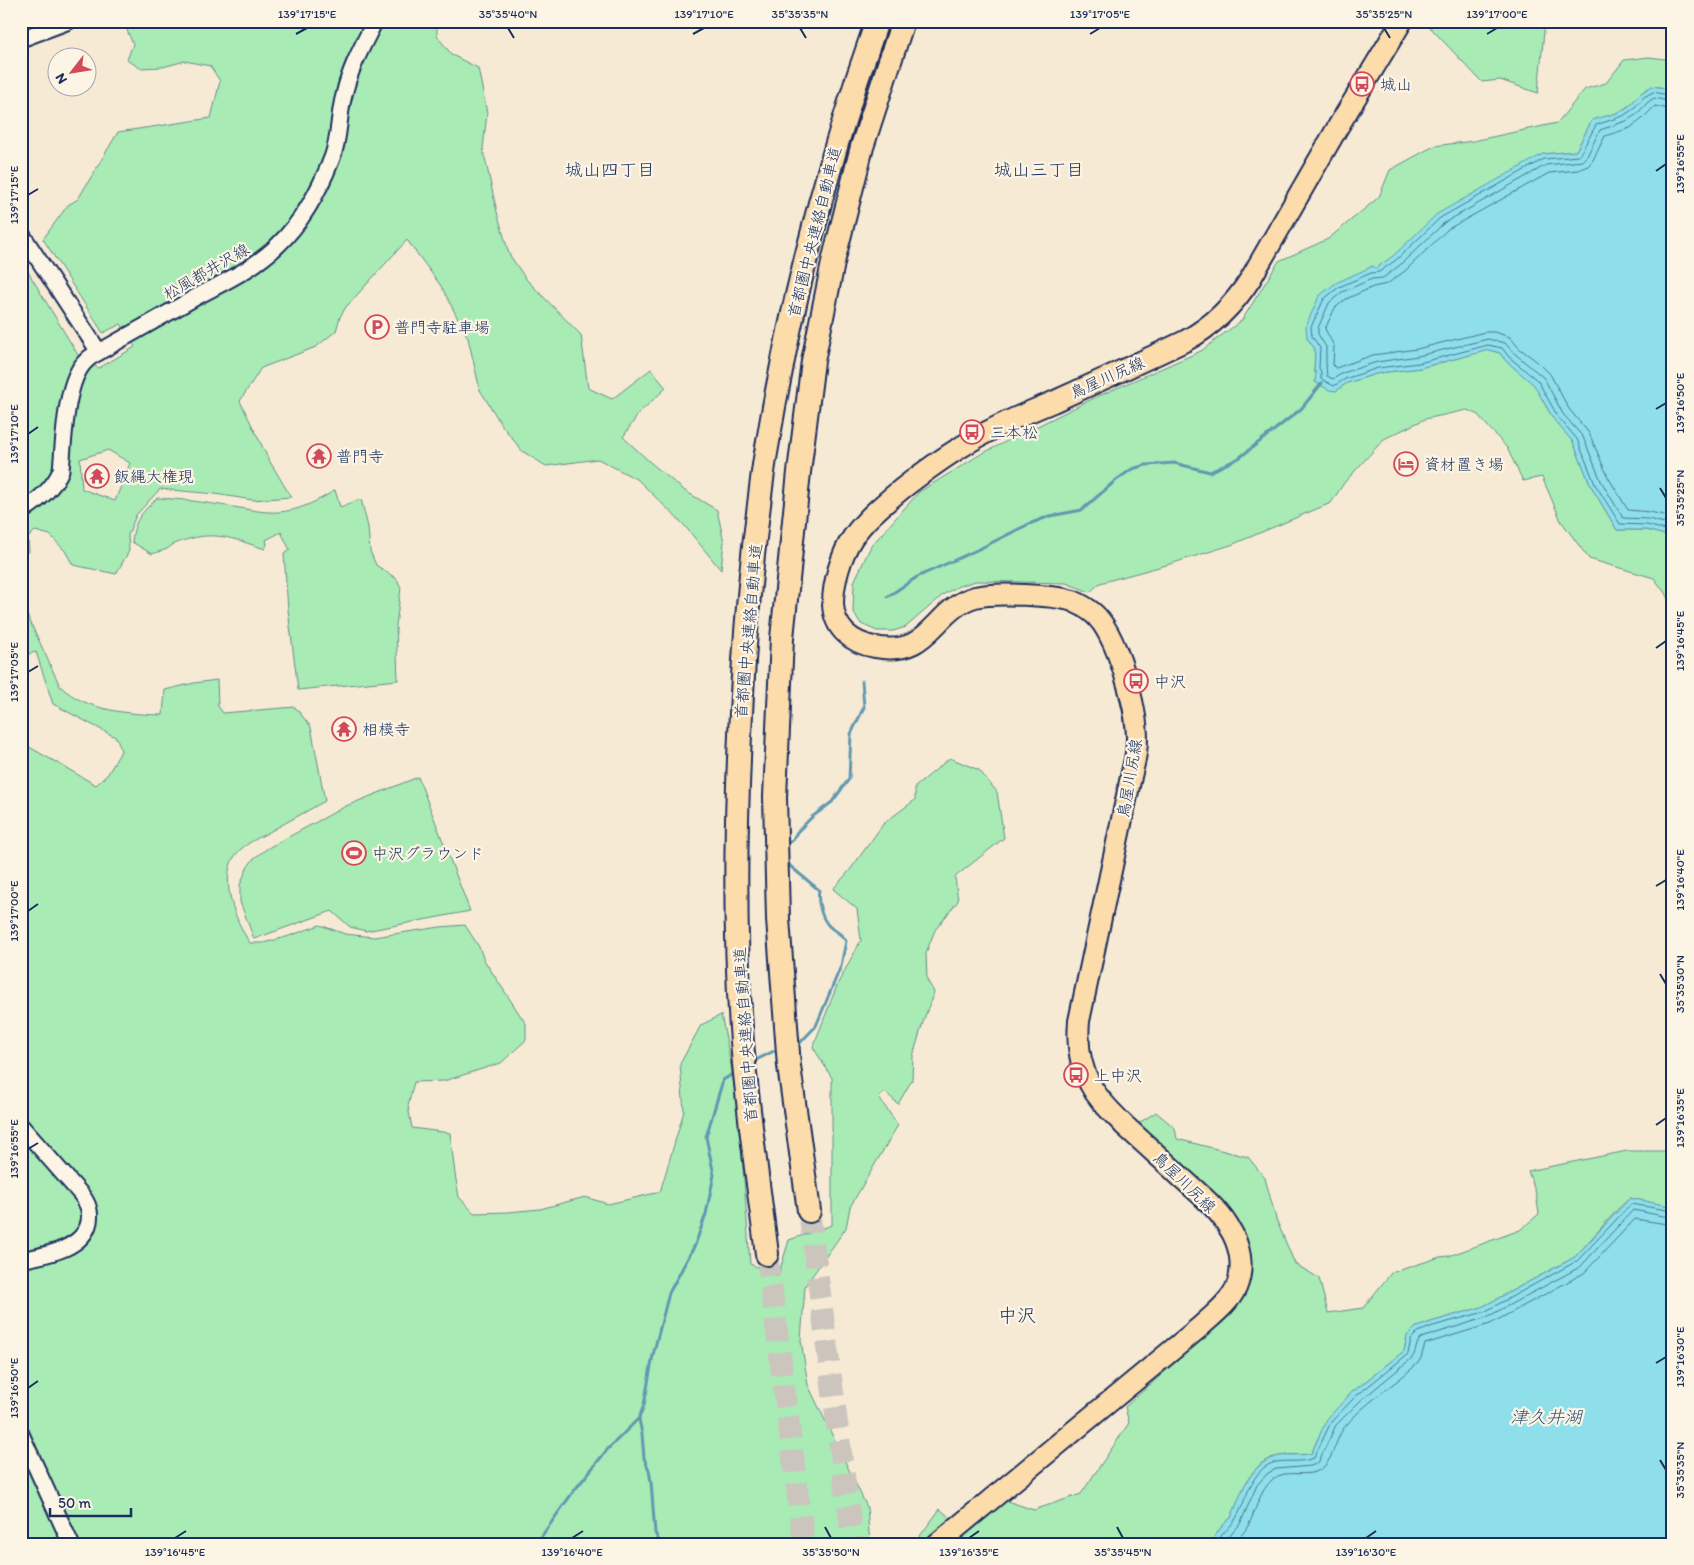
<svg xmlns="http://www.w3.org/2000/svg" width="1694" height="1565" viewBox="0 0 1694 1565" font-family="Itim,'Klee One',sans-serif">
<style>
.green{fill:#a8ebb5;stroke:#628d8a;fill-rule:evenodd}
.water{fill:#8edfe9;stroke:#6099b1}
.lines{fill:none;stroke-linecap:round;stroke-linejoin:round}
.shore{stroke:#497596;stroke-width:1}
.stream{stroke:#6099b1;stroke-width:3}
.highway-tunnel{stroke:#cbc5bd;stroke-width:22;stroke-dasharray:22 11;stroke-linecap:butt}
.minor-casing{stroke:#1b2f5e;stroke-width:19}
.major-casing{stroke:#1b2f5e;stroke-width:24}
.highway-casing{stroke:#1b2f5e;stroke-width:26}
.minor{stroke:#fcf5e5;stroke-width:15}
.major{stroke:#fddcac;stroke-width:20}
.highway{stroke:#fddcac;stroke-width:22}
.ticks{fill:none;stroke:#1b2f5e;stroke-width:2}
.labels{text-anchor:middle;stroke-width:4.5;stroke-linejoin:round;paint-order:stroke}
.poi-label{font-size:16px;fill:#1b2f5e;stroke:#fcf5e5;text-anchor:start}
.street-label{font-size:16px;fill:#1b2f5e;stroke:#fcf5e5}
.neighbourhood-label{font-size:18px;fill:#1b2f5e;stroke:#fcf5e5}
.water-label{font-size:18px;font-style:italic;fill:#32527a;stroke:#fcf5e5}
.quarter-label{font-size:19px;fill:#1b2f5e;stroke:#fcf5e5}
.neatline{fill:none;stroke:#1b2f5e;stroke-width:2}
.ticks-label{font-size:12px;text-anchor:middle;fill:#1b2f5e}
</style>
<rect width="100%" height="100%" fill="#f7ead5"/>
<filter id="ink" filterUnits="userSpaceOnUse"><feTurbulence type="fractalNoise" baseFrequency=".02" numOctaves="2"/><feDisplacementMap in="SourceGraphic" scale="10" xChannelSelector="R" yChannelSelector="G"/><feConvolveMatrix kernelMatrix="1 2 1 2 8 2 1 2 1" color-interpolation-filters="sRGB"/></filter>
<g filter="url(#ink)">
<g class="green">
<path d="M123,21h314v15l15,19 26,13 9,45 -4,36 14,63 12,42 17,25 55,56 7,53 24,11 39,-30 15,19 -27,25 -16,24 28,26 34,28 32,19 7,32 -3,28 -37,-45 -46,-45 -40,-21 -52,7 -24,-15 -21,-27 -21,-34 -12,-52 -27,-52 -34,-46 -61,67 -6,10 -4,14 -20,16 -55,21 -21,33 29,59 22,37 -38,3 -38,-6 -55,-5 -24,26 -8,20 1,16 -13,23 -43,-9 -8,-14 -15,-16 -15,-4 -7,7 1,14 -8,1v-293l60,100 18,8 36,-21 -14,-23 -18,9 -60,-94 25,-34 10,-6 40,-67 93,-14 9,-37 -10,-15 -25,-5 -22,6 -23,1 -13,-8 6,-16zM108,450l22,13 -15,38 -33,-12 -2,-30z"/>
<polygon points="1424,21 1545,21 1538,93 1500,80 1482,82"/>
<path d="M1649,57l24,3v31c-32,-13 -29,7 -51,19 -8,6 -20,7 -30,10l-16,31 -33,3 -167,115 -4,-3 -4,3 -61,69 8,11 -1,22h2l20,20 11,-8 32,-10 41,-5 69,-18 11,3 5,7 30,25 13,25 25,32 18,44 26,44h29l27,7v72l-8,-16 -11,-15 -65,-19 -28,-38 -19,-44 -19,4 -16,-33 -30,-34 -10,-4 -42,9 -41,20 -40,44 -13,20 -100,42 -61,19 -70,19 -10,9 -24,-9 -90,-2 -17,5 -15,8 -38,33 -13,4h-16l-16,-7 -8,-13 1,-29 17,-36 48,-54 62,-38 111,-55 109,-48 41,-31 37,-59 49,-22 51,-42 11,-27 44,-24 39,-5 84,-18 28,-34 21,-6 18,-23z"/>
<path d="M335,490l5,17 21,-8 7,28 2,24 6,14 21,14 4,9 -5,37 2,55 -100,10 -10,-80 -4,-56 6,-4 -9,-18 -15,8 1,4 -2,5c-34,-11 -52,-20 -88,-6 -4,1 -7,4 -10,6 -4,2 -10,3 -15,5l-20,-12c2,-23 10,-29 25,-44 26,1 51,5 76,9 15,2 30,6 45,5 21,-1 40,-11 57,-22z"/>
<path d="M21,602l39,84c26,25 68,28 103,29l2,-25 29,-7 23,-3 1,26 5,7 72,-6 16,20 14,74c-18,10 -36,20 -54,30 -10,6 -23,11 -32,20 -23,22 -4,70 11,92h13l23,-6 34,-12 25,9 29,3 66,-10 25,-2 14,22 5,13 42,64v16l-25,23 -57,18 -30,1 -6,24 4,22 38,5 5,41 4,23 15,16 34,-1 32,-3 45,-12 23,7 52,-12 24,-81 -4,-47 21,-39 20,-10c19,82 23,166 29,249l28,12 11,-36 43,-15v-147l-19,-31 25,-64 23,-43 -4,-31 -24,-20 17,-19 34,-47 31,-23v-13l35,-29 29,12 18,22 7,46 -49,39 3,24 -23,29 -9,23 1,27 7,12 -10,27 -11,37 -1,24 -14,24 -13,-12 -6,6 19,27 -48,82 -4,21 -41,58 -4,54 7,45 59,122 3,37h-849v-800h3l72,41 12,-11 13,-23 -4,-13 -64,-34 -17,-52 -15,4z"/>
<polygon points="418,777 470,911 366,931 350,927 332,911 254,939 240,902 240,885 247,868 254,858 268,848 346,806"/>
<path d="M1156,1112l19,16 2,11 71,18 17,21 11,41 19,45 24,14 9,35 35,-5 28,-35 49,-16 9,-1 71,-26 19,-16 -3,-20 -8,-23 99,-20h46v56l-43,-9 -12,11 -43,48 -93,50 -51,15 -16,6 -8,8 -3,15 -53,42 -32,43 -8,18c-12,1 -28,0 -40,4 -23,9 -31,39 -40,60 -6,3 -18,19 -19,26h-298l26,-35 25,22 25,-16 14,-15 30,10 47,-16 48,-71 -4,-16 90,-80 26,-29 8,-37 -113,-136z"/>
</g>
<g class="water">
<polygon points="1652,86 1665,88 1673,91 1673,537 1646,530 1617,530 1591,486 1573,442 1554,420 1534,385 1505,360 1500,353 1489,350 1420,368 1379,373 1347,383 1336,391 1329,390 1315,382 1316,372 1314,372 1315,349 1307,338 1306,326 1319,296 1336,283 1373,266 1376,268 1393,256 1437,214 1543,154 1576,151 1592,120 1620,112 1629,106 1641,93"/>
<path d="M1630,1198l43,9v337h-461c1,-7 13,-23 19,-26 9,-21 17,-51 41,-60 11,-4 27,-3 39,-4l16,-35 24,-26 53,-42 3,-15 8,-8 16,-6 51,-15 93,-50z"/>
</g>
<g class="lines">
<g class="shore">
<polyline points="1673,96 1653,92 1644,97 1632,110 1623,116 1596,125 1579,156 1544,159 1440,218 1396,260 1379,272 1371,273 1339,287 1324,299 1311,327 1312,336 1320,348 1319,368 1321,372 1321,379 1334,386 1345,379 1378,368 1419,363 1488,345 1502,348 1509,357 1538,381 1558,417 1577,439 1595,484 1620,524 1647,525 1673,532"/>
<polyline points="1673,102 1654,98 1648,102 1636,115 1626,121 1600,130 1587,156 1582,161 1546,165 1444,223 1400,265 1383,278 1372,279 1342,292 1329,303 1318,328 1318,334 1326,347 1326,366 1327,376 1333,379 1343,373 1377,362 1418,356 1488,339 1505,343 1514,353 1544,378 1563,414 1583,437 1601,481 1623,518 1648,519 1673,525"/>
<polyline points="1673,110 1655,106 1641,120 1630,128 1605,136 1593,160 1588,166 1578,170 1549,173 1448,229 1405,271 1387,284 1373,287 1346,299 1335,308 1325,329 1334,346 1333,365 1336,368 1373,355 1417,349 1485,332 1494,332 1510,337 1519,348 1539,363 1550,374 1569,409 1589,433 1608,477 1628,510 1650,512 1673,517"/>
<path d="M1217,1544c2,-9 14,-17 18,-24 12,-18 15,-52 41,-58 12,-2 27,1 38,-4l17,-36 24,-25 53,-43 3,-15 7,-7 15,-6 51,-14 93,-51 54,-57 42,7"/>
<path d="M1223,1544l17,-20 17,-39 11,-12 8,-4 35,-3 7,-3 18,-38 23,-23 53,-44c5,-7 3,-14 9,-20l66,-21 93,-50 53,-57 40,8"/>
<path d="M1233,1544c5,-6 12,-12 15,-18 8,-15 11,-35 25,-47 13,-11 35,0 48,-10 12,-8 14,-28 22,-40 20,-26 51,-43 75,-66l3,-5 4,-14 65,-20 94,-51 51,-54 38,6"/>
</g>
<g class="stream">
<polyline points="887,597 917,577 979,549 1029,524 1050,516 1082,510 1115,481 1132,469 1146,465 1174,463 1210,472 1239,458 1301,409 1322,383"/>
<polyline points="787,849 788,843 792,841 797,832 812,817 832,802 849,779 851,734 864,707 862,681"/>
<path d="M786,858l4,8 29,24c-2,10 2,27 9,35 6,7 11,5 18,16l-5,25 -25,60 -17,18h-3"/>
<polyline points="752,1062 780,1048"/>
<polyline points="639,1419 642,1434 644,1458 649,1470 651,1482 655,1533 661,1544"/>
<polyline points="536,1544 573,1492 607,1450 639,1418 644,1405 653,1355 669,1293 695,1245 706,1214 714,1175 706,1137 723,1080 736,1072"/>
</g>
<g class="highway-tunnel">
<polyline points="809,1211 853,1544"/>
<polyline points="767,1254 804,1544"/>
</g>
<g class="minor-casing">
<g id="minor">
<polyline points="21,39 69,21"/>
<polyline points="21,233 99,352"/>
<path d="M21,512c17,-11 33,-24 40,-42 3,-29 4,-90 25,-109 3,-4 8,-6 13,-9 33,-19 66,-37 99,-56 28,-15 58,-29 80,-51 24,-23 42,-56 54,-87 8,-20 6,-42 12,-63 6,-27 19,-50 31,-74"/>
<path d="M21,1126l59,67c7,8 11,18 9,29 -6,28 -45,33 -68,38"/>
<polyline points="21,1434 71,1544"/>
</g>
</g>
<g class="major-casing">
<path id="major" d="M937,1544l263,-217c12,-11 29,-24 36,-39 9,-21 4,-44 -8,-62 -11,-18 -29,-33 -45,-47 -19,-18 -39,-36 -59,-54 -12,-13 -26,-25 -34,-41 -11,-20 -13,-40 -11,-63l53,-249c3,-11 5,-22 5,-33 0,-31 -20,-106 -44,-126 -6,-5 -13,-9 -20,-12 -19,-6 -79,-9 -98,-4 -42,12 -44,61 -100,50 -23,-4 -41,-18 -42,-43 0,-21 8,-49 20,-67 13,-19 32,-34 50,-49 27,-21 55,-41 86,-57 20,-11 42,-20 64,-29 44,-20 88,-40 132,-61 28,-15 49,-36 66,-63l88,-153 63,-104"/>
</g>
<g class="highway-casing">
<g id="highway">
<polyline points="809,1211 789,1066 778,919 775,797 782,638 799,472 813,361 834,258 862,147 903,21"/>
<path d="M767,1254c-9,-71 -19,-142 -25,-212 -7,-94 -7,-189 -3,-283 3,-80 8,-159 18,-238 3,-23 5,-46 9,-68 24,-147 61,-292 111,-432"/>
</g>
</g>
<use href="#minor" class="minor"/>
<use href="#major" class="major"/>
<use href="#highway" class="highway"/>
</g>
</g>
<path class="ticks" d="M508,28l6,10M800,28l6,10M1384,28l6,10M296,34l11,-6M693,34l11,-6M1090,34l10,-6M1487,34l10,-6M1656,171l10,-7M28,195l10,-6M1656,409l10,-6M28,434l10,-7M1660,488l6,10M1656,648l10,-7M28,672l10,-6M1656,886l10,-6M28,911l10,-7M1660,974l6,10M1656,1125l10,-7M28,1149l10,-6M1656,1363l10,-6M28,1388l10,-7M1660,1460l6,10M825,1527l6,11M1117,1527l6,11M175,1538l11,-7M572,1538l11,-7M969,1538l10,-7M1366,1538l10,-7"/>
<defs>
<g id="bus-ring" transform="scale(1.25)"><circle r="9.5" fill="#fcf5e5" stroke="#d1495b" stroke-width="1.5"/><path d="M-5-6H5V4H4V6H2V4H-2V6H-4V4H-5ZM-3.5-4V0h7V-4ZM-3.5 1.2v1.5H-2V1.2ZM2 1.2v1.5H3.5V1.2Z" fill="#d1495b"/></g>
<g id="parking-ring" transform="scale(1.25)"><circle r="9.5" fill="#fcf5e5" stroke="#d1495b" stroke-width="1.5"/><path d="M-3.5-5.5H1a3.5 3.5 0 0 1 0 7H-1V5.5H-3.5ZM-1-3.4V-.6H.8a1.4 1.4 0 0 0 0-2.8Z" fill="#d1495b"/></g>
<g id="temple-ring" transform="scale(1.25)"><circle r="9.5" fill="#fcf5e5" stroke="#d1495b" stroke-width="1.5"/><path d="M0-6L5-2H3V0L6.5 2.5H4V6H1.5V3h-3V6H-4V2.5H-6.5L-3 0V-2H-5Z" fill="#d1495b"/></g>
<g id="hotel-ring" transform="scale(1.25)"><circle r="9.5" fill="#fcf5e5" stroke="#d1495b" stroke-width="1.5"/><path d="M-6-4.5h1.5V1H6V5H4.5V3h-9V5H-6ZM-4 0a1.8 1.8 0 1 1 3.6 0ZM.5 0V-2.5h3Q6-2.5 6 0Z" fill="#d1495b"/></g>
<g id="stadium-ring" transform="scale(1.25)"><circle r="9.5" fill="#fcf5e5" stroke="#d1495b" stroke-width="1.5"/><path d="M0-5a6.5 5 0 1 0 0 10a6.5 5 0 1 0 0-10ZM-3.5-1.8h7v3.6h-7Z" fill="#d1495b"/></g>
</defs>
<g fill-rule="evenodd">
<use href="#bus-ring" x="1362" y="84"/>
<use href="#parking-ring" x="377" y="327"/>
<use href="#bus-ring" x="972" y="432"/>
<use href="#temple-ring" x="319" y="456"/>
<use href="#hotel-ring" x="1406" y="464"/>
<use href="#temple-ring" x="97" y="476"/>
<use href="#bus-ring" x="1136" y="681"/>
<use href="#temple-ring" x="344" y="729"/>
<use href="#stadium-ring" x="354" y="853"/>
<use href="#bus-ring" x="1076" y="1075"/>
</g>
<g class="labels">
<g class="poi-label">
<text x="1380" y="90">城山</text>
<text x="394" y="333">普門寺駐車場</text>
<text x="990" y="438">三本松</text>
<text x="336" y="462">普門寺</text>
<text x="1424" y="470">資材置き場</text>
<text x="114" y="482">飯縄大権現</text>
<text x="1154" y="687">中沢</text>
<text x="362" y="735">相模寺</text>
<text x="372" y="859">中沢グラウンド</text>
<text x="1094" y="1081">上中沢</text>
</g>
<g class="street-label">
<text transform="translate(814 232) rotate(-76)" y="6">首都圏中央連絡自動車道</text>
<text transform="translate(206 271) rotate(-30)" y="6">松風都井沢線</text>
<text transform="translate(1107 377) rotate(-24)" y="6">鳥屋川尻線</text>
<text transform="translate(748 631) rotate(-85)" y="6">首都圏中央連絡自動車道</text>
<text transform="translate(1129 778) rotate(-80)" y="6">鳥屋川尻線</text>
<text transform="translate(745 1035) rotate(-94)" y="6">首都圏中央連絡自動車道</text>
<text transform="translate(1185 1182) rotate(44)" y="6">鳥屋川尻線</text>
</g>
<g class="neighbourhood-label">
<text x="610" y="176">城山四丁目</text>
<text x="1039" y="176">城山三丁目</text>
</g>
<g class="water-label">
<text x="1546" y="1423">津久井湖</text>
</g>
<g class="quarter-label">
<text x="1017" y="1322">中沢</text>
</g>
</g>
<rect width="1694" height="1565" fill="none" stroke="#fcf5e5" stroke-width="55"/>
<g transform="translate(72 72) rotate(239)"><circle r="24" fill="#fcf5e5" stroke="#a2a6af"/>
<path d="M0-4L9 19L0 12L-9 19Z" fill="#d1495b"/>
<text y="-8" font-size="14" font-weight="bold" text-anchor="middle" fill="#1b2f5e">N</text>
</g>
<path d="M50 1508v8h81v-8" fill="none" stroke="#1b2f5e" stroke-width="2.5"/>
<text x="58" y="1508" font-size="15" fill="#1b2f5e" stroke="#fcf5e5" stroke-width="4" paint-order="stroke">50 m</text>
<rect x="28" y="28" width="1638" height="1510" class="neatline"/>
<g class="ticks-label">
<text x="307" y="18">139°17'15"E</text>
<text x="508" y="18">35°35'40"N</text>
<text x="704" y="18">139°17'10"E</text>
<text x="800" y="18">35°35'35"N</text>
<text x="1100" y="18">139°17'05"E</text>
<text x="1384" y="18">35°35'25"N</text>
<text x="1497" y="18">139°17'00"E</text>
<text transform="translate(1680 164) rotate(-90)" y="4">139°16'55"E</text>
<text transform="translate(14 195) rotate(-90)" y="4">139°17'15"E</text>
<text transform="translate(1680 403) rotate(-90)" y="4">139°16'50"E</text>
<text transform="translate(14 434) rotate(-90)" y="4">139°17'10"E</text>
<text transform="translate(1680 498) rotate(-90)" y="4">35°35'25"N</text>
<text transform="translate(1680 641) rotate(-90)" y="4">139°16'45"E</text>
<text transform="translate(14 672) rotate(-90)" y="4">139°17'05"E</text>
<text transform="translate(1680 880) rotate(-90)" y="4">139°16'40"E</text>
<text transform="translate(14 911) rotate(-90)" y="4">139°17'00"E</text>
<text transform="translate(1680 984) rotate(-90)" y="4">35°35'30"N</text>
<text transform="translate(1680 1118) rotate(-90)" y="4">139°16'35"E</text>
<text transform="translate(14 1149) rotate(-90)" y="4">139°16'55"E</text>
<text transform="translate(1680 1357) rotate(-90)" y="4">139°16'30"E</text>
<text transform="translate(14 1388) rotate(-90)" y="4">139°16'50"E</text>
<text transform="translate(1680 1470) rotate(-90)" y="4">35°35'35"N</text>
<text x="175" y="1556">139°16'45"E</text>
<text x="572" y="1556">139°16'40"E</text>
<text x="831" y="1556">35°35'50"N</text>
<text x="969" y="1556">139°16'35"E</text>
<text x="1123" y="1556">35°35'45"N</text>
<text x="1366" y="1556">139°16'30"E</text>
</g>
</svg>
